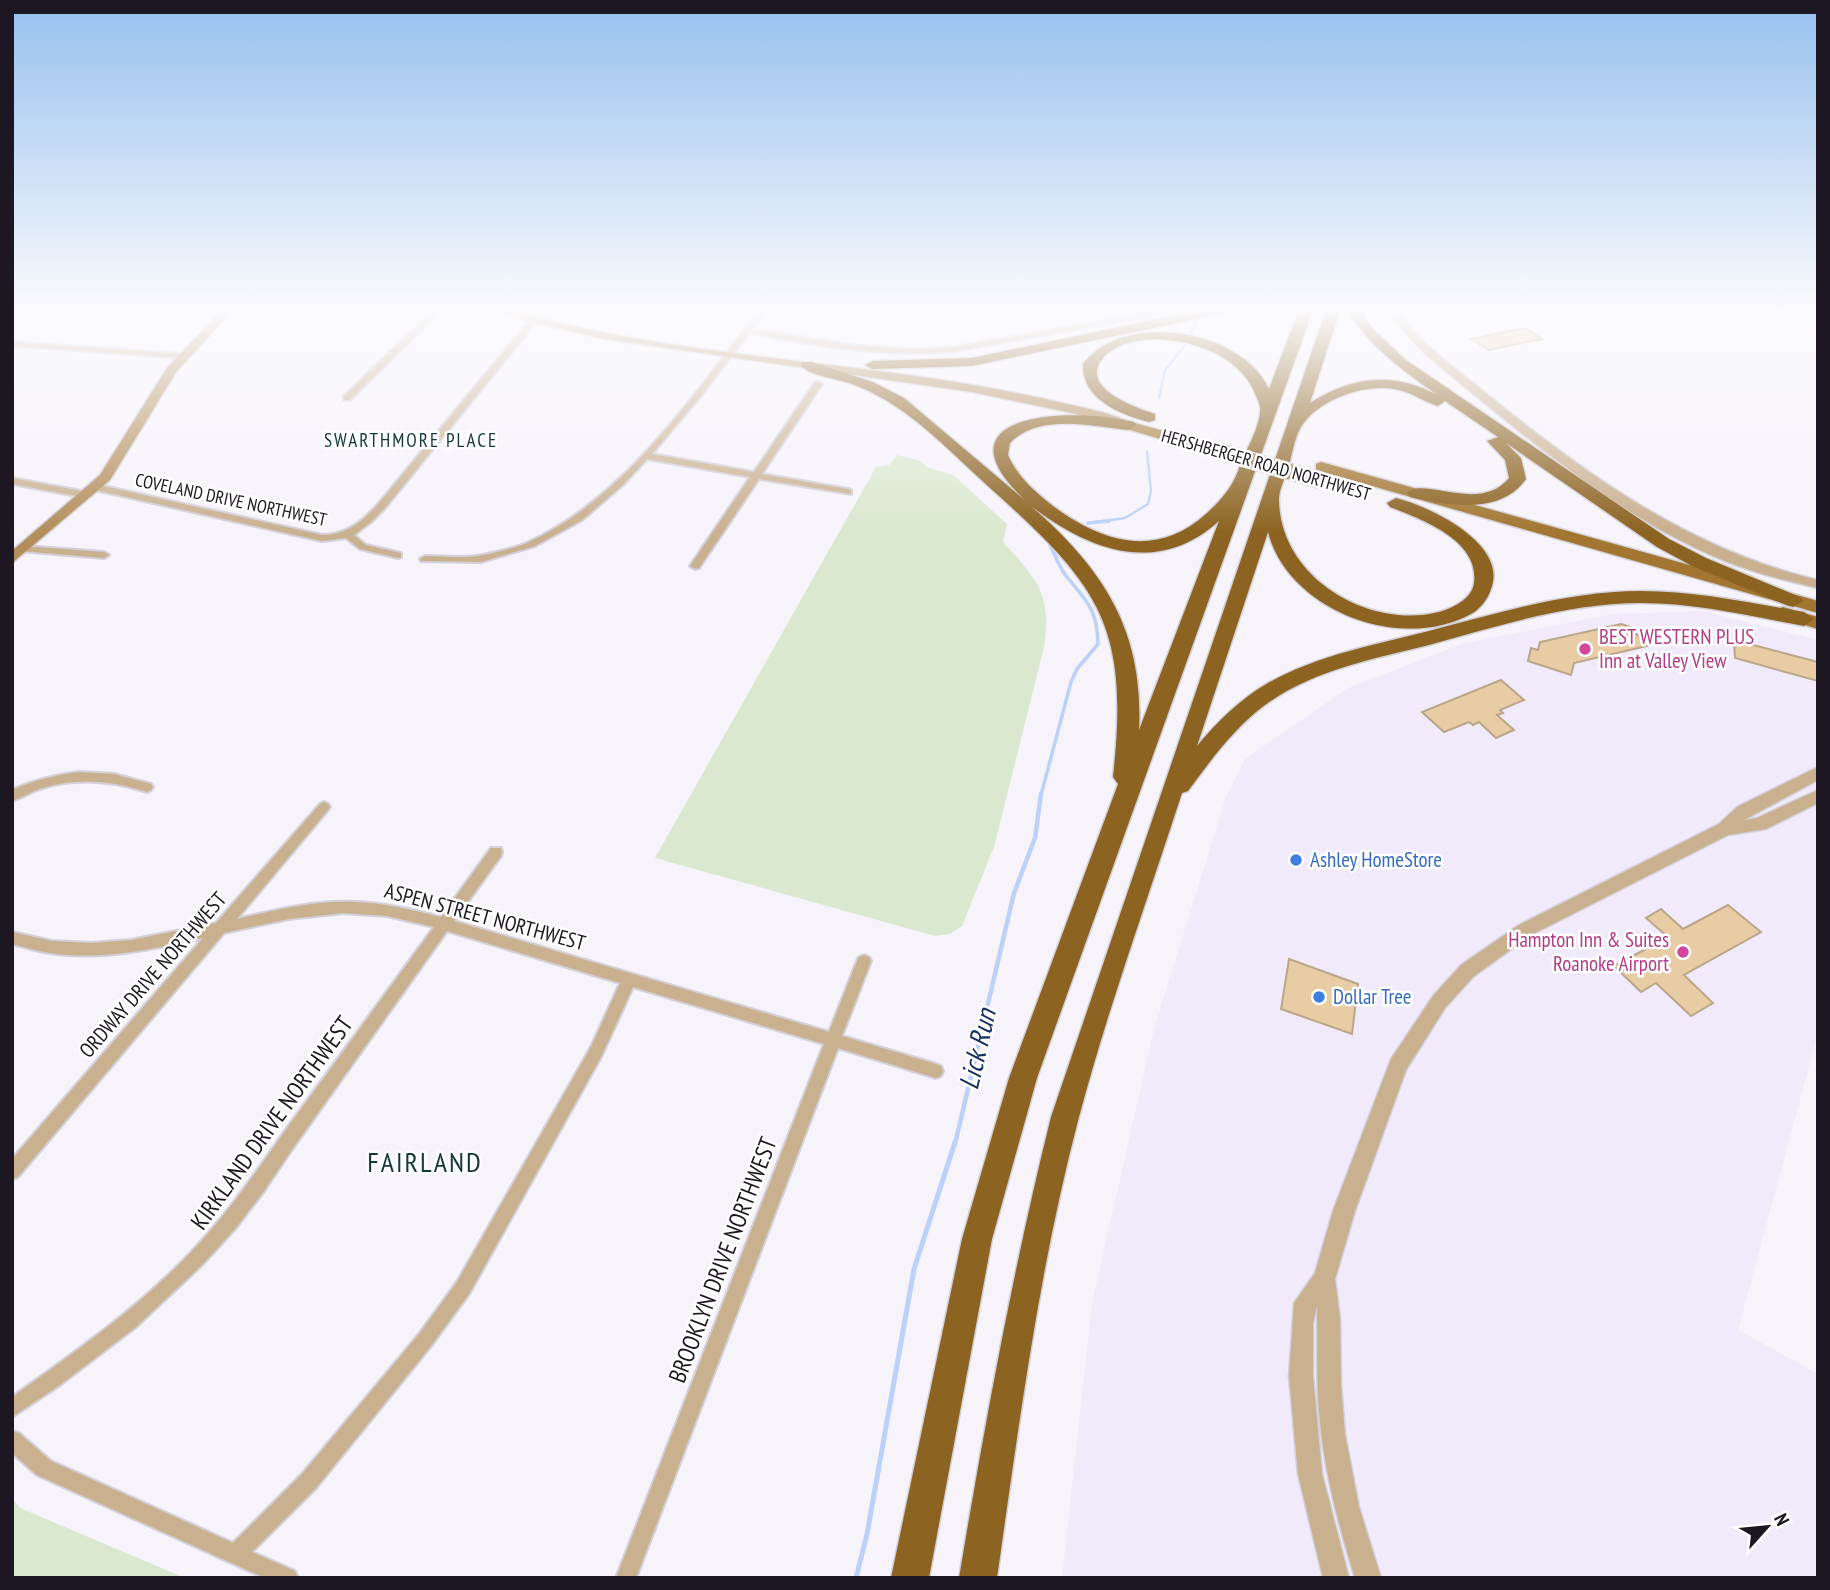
<svg xmlns="http://www.w3.org/2000/svg" width="1830" height="1590" viewBox="0 0 1830 1590" font-family="'PT Sans Narrow',sans-serif">
<style>
.built{fill:#f1eafa}
.green{fill:#dae8cf}
.lines{fill:none;stroke-linecap:round;stroke-linejoin:round}
.stream-far3{stroke:#bbd1f8;stroke-width:2.5}
.stream-far2{stroke:#bbd1f8;stroke-width:3.5}
.stream-far1{stroke:#bbd1f8;stroke-width:4.5}
.stream{stroke:#bbd1f8;stroke-width:5}
.building{fill:#e7cca4;stroke:#baa688;stroke-width:2}
.minor-casing{stroke:#d3d0d8;stroke-width:4}
.tertiary-casing{stroke:#d3d0d8;stroke-width:3}
.secondary-casing{stroke:#d3d0d8;stroke-width:3}
.primary-casing{stroke:#d3d0d8;stroke-width:3}
.motorway-casing{stroke:#d3d0d8;stroke-width:3}
.minor{fill:#c9b08f;fill-rule:evenodd}
.tertiary{fill:#c9b08f;fill-rule:evenodd}
.secondary{fill:#b38e5b;fill-rule:evenodd}
.primary{fill:#a27630;fill-rule:evenodd}
.motorway{fill:#8c6321;fill-rule:evenodd}
.primary-bridge-casing{stroke:#d3d0d8;stroke-width:18;stroke-linecap:butt}
.primary-bridge{stroke:#a27630;stroke-width:15}
.hotel-dot{fill:#d1479c;stroke:#fff;stroke-width:2.5}
.shop-dot{fill:#3f7fe0;stroke:#fff;stroke-width:2.5}
.labels{text-anchor:middle;stroke-width:5;stroke-linejoin:round;paint-order:stroke}
.far-street-label{font-size:18px;fill:#1d1723;stroke:#fff}
.far-neighbourhood-label{font-size:19px;letter-spacing:2px;fill:#153838;stroke:#fff}
.hotel-label{font-size:21px;fill:#b23c85;stroke:#fff;text-anchor:start}
.shop-label{font-size:21px;fill:#366cbe;stroke:#fff;text-anchor:start}
.street-label{font-size:21px;fill:#1d1723;stroke:#fff}
.near-street-label{font-size:24px;fill:#1d1723;stroke:#fff}
.near-water-label{font-size:28px;font-style:italic;fill:#183161;stroke:#fff}
.near-neighbourhood-label{font-size:28px;letter-spacing:2px;fill:#153838;stroke:#fff}
</style>
<rect width="100%" height="100%" fill="#f6f3fa"/>
<polygon class="built" points="1702,611 1818,640 1818,1033 1738,1330 1818,1374 1818,1578 1062,1578 1092,1304 1154,1029 1226,797 1245,759 1348,688 1462,644 1613,614"/>
<g class="green">
<path d="M897,455l21,5 11,8 24,7 54,49 -4,18c34,38 49,51 41,105l-50,200 -32,79 -12,8 -15,2 -280,-78 221,-391 13,-2z"/>
<polygon points="12,1498 20,1508 185,1578 12,1578"/>
</g>
<g class="lines">
<g class="stream-far3">
<polyline points="1191,333 1197,321"/>
<polyline points="1159,398 1165,370 1185,345"/>
<polyline points="1088,523 1125,518 1148,504 1151,491 1147,451"/>
</g>
<g class="stream-far2">
<polyline points="1088,523 1109,521"/>
<path d="M1041,795l30,-113 6,-13 21,-25c-1,-35 -10,-41 -31,-67 -8,-9 -12,-23 -18,-34"/>
</g>
<polyline class="stream-far1" points="955,1144 1014,893 1035,838 1041,794"/>
<polyline class="stream" points="856,1578 867,1534 914,1269 955,1142"/>
</g>
<g class="building">
<polygon points="1525,328 1542,339 1489,350 1471,339"/>
<polygon points="1621,624 1631,627 1647,646 1574,663 1571,675 1528,661 1531,648 1538,650 1540,642"/>
<polygon points="1734,640 1818,662 1818,681 1735,658"/>
<polygon points="1501,680 1524,700 1500,710 1503,713 1497,715 1514,730 1496,738 1479,722 1473,725 1469,722 1444,732 1422,712"/>
<polygon points="1728,905 1761,932 1684,975 1713,1003 1691,1016 1656,983 1641,992 1614,966 1668,937 1646,918 1661,909 1683,929"/>
<polygon points="1289,959 1358,984 1352,1034 1281,1009"/>
</g>
<g class="lines">
<g class="minor-casing">
<g id="minor">
<polygon points="17,310 26,310 12,319 12,313"/>
<polygon points="434,310 442,310 350,400 344,400 344,396"/>
<path d="M538,310h8l-160,197 -15,15 -17,13 12,10 35,8v4l-3,1 -38,-9 -14,-11 -24,3 -227,-51 -5,-3 5,-3 227,51c25,0 41,-14 57,-32z"/>
<path d="M759,310h8l-15,19 99,16 52,4h27l26,-2 209,-37h17l-226,41c-70,7 -138,-5 -207,-18l-49,64 -48,57 102,18 61,-90h3l4,2 -60,90 86,15 3,1v4l-92,-15 -60,89 -4,1 -5,-3 60,-89 -103,-18 -23,25 -42,36 -47,26 -54,16 -60,-1 -1,-2 5,-3c18,0 41,3 58,-1 15,-3 33,-7 46,-13 98,-45 167,-151 230,-232z"/>
<polygon points="12,342 183,354 187,356 183,358 12,346"/>
<polygon points="12,478 87,492 92,495 87,498 12,484"/>
<polygon points="23,546 104,552 109,555 104,558 20,551 20,547"/>
<path d="M79,772l35,2 37,10 2,3 -2,3 -4,2c-34,-11 -69,-15 -104,-4 -11,3 -20,9 -31,13v-11c22,-10 43,-15 67,-18z"/>
<path d="M324,802l4,2 2,3 -2,3 -91,109c38,-9 79,-19 118,-17 29,1 58,8 86,15l50,-69h10l1,4 -1,4 -47,65 375,111 28,-71 2,-4 5,-2 5,2 2,4 -29,75 94,28 5,2 2,5 -2,5 -5,2 -98,-30 -202,530h-20l208,-534 -191,-57 -32,70 -132,237 -38,52 -115,142 -64,64 43,19 3,7h-33l-228,-103 -25,-22v-22l7,2 32,28 182,82 69,-69 117,-140 38,-52 134,-235 29,-64 -173,-52 -154,217 -29,43 -29,38 -32,35 -67,63 -76,58 -48,32v-20c63,-45 128,-90 181,-147 38,-40 65,-81 97,-126 48,-65 96,-131 144,-197l-47,-11 -44,-3 -54,6 -65,14 -206,244 -6,2v-20l191,-221c-49,11 -102,23 -153,15 -13,-2 -25,-6 -38,-9v-12l40,9 39,2 40,-3 85,-17 104,-119z"/>
</g>
</g>
<g class="tertiary-casing">
<g id="tertiary">
<path d="M1389,310h10c19,34 54,56 84,81 101,82 206,159 335,189v8c-31,-7 -63,-15 -93,-27 -91,-37 -174,-103 -249,-165 -31,-26 -66,-50 -87,-86z"/>
<path d="M1818,767v13l-74,40 13,-2 61,-28v13l-52,26 -38,6 -197,100 -58,42 -28,31 -39,62 -51,141 -20,68 5,40 1,66 4,49 14,73 22,71h-26c-17,-55 -32,-111 -36,-169 -3,-34 -1,-69 -2,-103l-4,17v53l9,98 27,104h-26l-25,-104 -9,-98 5,-73 21,-30 18,-62 58,-152 42,-63 28,-31 58,-40 200,-101 18,-17z"/>
</g>
</g>
<g class="secondary-casing">
<g id="secondary">
<polygon points="222,310 233,310 176,372 110,480 12,563 12,551 100,475 167,368"/>
<path d="M495,310h17c173,51 357,49 533,89 19,5 73,14 86,25l-6,4 -53,-15 -100,-21 -367,-53 -83,-19z"/>
</g>
</g>
<g class="primary-casing">
<g id="primary">
<polygon points="1128,421 1220,447 1223,450 1215,455 1123,428 1121,425"/>
<polygon points="1321,462 1818,601 1818,613 1316,470 1316,464"/>
<polygon points="1783,607 1818,617 1818,629 1777,617 1774,613 1777,609"/>
</g>
</g>
<g class="motorway-casing">
<g id="motorway">
<polygon points="1200,310 1227,310 1220,314 972,366 872,369 865,365 872,361 972,358"/>
<path d="M1299,310h14l-276,768 -45,161 -63,339h-38l71,-339 47,-161 109,-294 -5,-7c17,-152 -13,-191 -124,-290 -31,-28 -61,-60 -97,-83 -14,-9 -28,-16 -43,-21 -15,-5 -39,-7 -49,-18l2,-3h10l61,20 31,16 122,103c-97,-90 48,-94 108,-79l2,3 -8,5c-36,-4 -90,-17 -118,13l-2,12c10,22 26,36 45,51 50,37 104,53 154,7 14,-13 24,-24 31,-42 6,-18 21,-41 22,-60 1,-4 -2,-11 -4,-15 -15,-46 -88,-67 -132,-52 -8,3 -16,8 -21,14 -25,30 32,49 52,56v6l-6,2c-30,-8 -67,-23 -66,-58 40,-54 159,-35 186,25zM1031,506c58,44 126,71 188,15l-80,209c5,-100 -36,-161 -108,-224z"/>
<path d="M1326,310h14l-30,93c41,-26 81,-32 126,-9 -35,-25 -66,-47 -89,-84h14l12,19 33,31 263,179 37,19 94,39 3,4 -10,6 -7,-2 -94,-39 -35,-19 -151,-104 15,15 5,21c-25,36 -78,27 -116,18l-3,-4c16,-17 73,21 102,-15l-4,-18 -18,-19 11,-4 -53,-36 -7,5c-14,-4 -25,-13 -39,-16 -30,-8 -78,8 -96,34 -8,10 -11,32 -15,45 -3,9 -9,21 -9,30 0,78 89,131 160,113 14,-4 33,-13 35,-29 6,-43 -53,-64 -84,-76l-3,-4 9,-5c33,8 113,46 95,91 -3,10 -11,20 -20,25 -71,39 -183,-4 -203,-82l-71,214c20,-24 43,-47 71,-63 50,-28 106,-38 161,-52 69,-18 140,-40 212,-40 55,0 109,12 163,21l10,7 -10,7c-54,-10 -108,-23 -163,-23 -73,0 -143,23 -212,42 -56,14 -116,25 -164,60 -31,23 -54,55 -77,86l-6,2c-35,108 -74,215 -103,324 -40,151 -60,307 -82,461h-38c26,-155 54,-308 92,-461z"/>
</g>
</g>
<use href="#minor" class="minor"/>
<use href="#tertiary" class="tertiary"/>
<use href="#secondary" class="secondary"/>
<use href="#primary" class="primary"/>
<use href="#motorway" class="motorway"/>
<g class="primary-bridge-casing">
<polyline id="primary-bridge" points="1215,450 1322,481"/>
</g>
<use href="#primary-bridge" class="primary-bridge"/>
</g>
<linearGradient id="sky" x2="0" y2="1"><stop stop-color="#96c0ee"/><stop offset="0.58" stop-color="#fbfafd"/><stop offset="1" stop-color="#fbfafd" stop-opacity="0"/></linearGradient>
<rect width="1830" height="533" fill="url(#sky)"/>
<g class="hotel-dot">
<circle cx="1585" cy="649" r="7"/>
<circle cx="1683" cy="952" r="7"/>
</g>
<g class="shop-dot">
<circle cx="1296" cy="860" r="7"/>
<circle cx="1319" cy="997" r="7"/>
</g>
<g class="labels">
<g class="far-street-label">
<text transform="translate(1266 465) rotate(16)" y="6">HERSHBERGER ROAD NORTHWEST</text>
<text transform="translate(231 500) rotate(12)" y="6">COVELAND DRIVE NORTHWEST</text>
</g>
<g class="far-neighbourhood-label">
<text x="411" y="447">SWARTHMORE PLACE</text>
</g>
<g class="hotel-label">
<text x="1599" y="644">BEST WESTERN PLUS<tspan x="1599" dy="24">Inn at Valley View</tspan></text>
<text x="1669" y="947" text-anchor="end">Hampton Inn &amp; Suites<tspan x="1669" dy="24">Roanoke Airport</tspan></text>
</g>
<g class="shop-label">
<text x="1310" y="867">Ashley HomeStore</text>
<text x="1333" y="1004">Dollar Tree</text>
</g>
<g class="street-label">
<text transform="translate(485 917) rotate(15)" y="7">ASPEN STREET NORTHWEST</text>
<text transform="translate(153 975) rotate(-49)" y="7">ORDWAY DRIVE NORTHWEST</text>
</g>
<g class="near-street-label">
<text transform="translate(272 1123) rotate(-54)" y="8">KIRKLAND DRIVE NORTHWEST</text>
<text transform="translate(723 1260) rotate(-69)" y="8">BROOKLYN DRIVE NORTHWEST</text>
</g>
<g class="near-water-label">
<text transform="translate(977 1049) rotate(-77)" y="10">Lick Run</text>
</g>
<g class="near-neighbourhood-label">
<text x="425" y="1172">FAIRLAND</text>
</g>
</g>
<rect width="1830" height="1590" fill="none" stroke="#1d1723" stroke-width="28"/>
<g transform="translate(1767 1527) rotate(63)" stroke="#ffffff" stroke-width="5" paint-order="stroke">
<path d="M0-5L12 26L0 18L-12 26Z" fill="#1d1723"/>
<text y="-10" font-size="19" font-weight="bold" text-anchor="middle" fill="#1d1723">N</text>
</g>
</svg>
